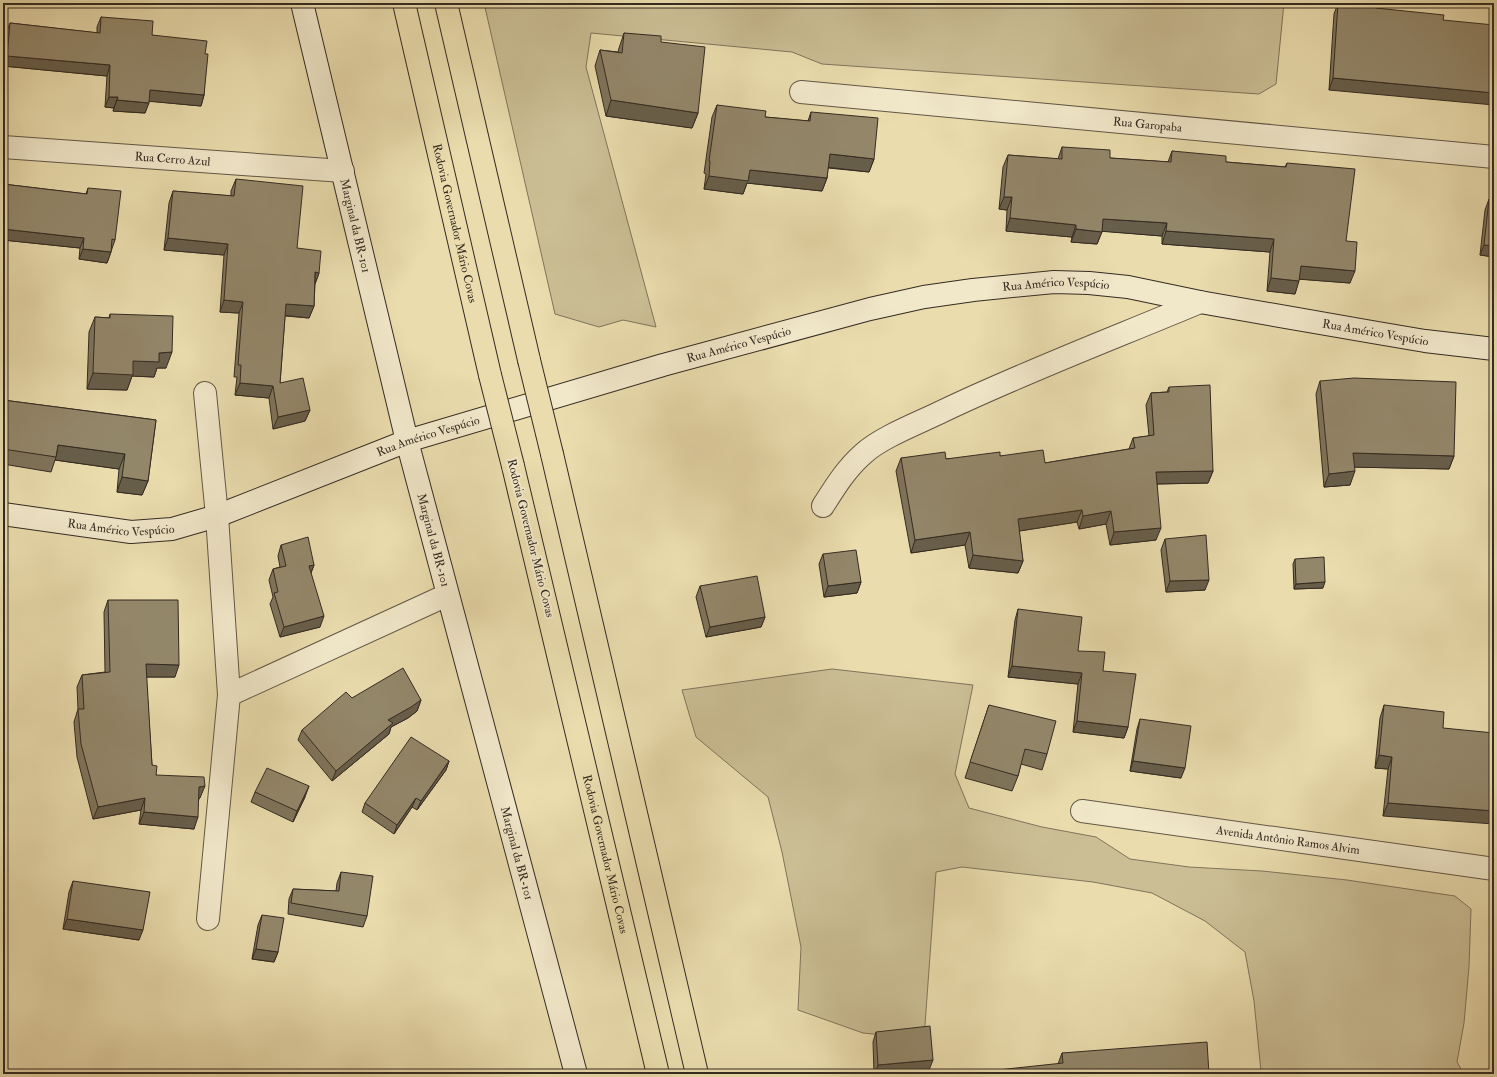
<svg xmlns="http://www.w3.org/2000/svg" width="1497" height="1077" viewBox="0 0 1497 1077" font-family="'IM FELL Double Pica',serif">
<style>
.green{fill:#cbbe95;stroke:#80745c}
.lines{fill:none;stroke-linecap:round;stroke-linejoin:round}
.street-casing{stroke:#625745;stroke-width:24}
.secondary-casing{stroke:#342b22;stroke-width:24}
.highway-casing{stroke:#342b22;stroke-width:24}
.street{stroke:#f1e8ca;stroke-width:22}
.secondary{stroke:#f1e8ca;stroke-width:22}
.highway{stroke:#eadcad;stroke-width:22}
.highway-bridge-casing{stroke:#342b22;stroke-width:24;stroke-linecap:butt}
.highway-bridge{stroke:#eadcad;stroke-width:22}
.wall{fill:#7e745b;stroke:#342b22}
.shaded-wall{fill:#675e4a;stroke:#342b22}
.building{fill:#93876a;stroke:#342b22}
.labels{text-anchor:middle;stroke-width:3.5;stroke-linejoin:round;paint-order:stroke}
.street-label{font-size:12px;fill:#342b22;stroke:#f1e8ca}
</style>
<rect width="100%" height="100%" fill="#eadcad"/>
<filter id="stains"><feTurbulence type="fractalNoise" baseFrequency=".005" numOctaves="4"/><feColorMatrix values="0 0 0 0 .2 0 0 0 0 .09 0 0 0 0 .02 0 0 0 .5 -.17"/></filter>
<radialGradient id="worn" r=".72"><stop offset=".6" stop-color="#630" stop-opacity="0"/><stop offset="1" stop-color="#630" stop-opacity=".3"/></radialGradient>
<g class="green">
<polygon points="484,3 1284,3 1276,84 1259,94 822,64 792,52 591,33 586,67 656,327 623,320 599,327 555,314"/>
<polygon points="832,669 973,685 955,774 969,808 1042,827 1096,837 1130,859 1189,867 1262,871 1347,880 1455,896 1471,909 1469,967 1464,1023 1457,1062 1464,1074 1268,1074 1261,1071 1254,1001 1245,952 1205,921 1152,893 1093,882 962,867 936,872 924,1039 863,1033 798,1010 801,947 782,852 768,797 696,737 682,690"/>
</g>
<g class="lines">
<g class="street-casing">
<g id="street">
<path id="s1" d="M801,92l693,65"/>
<path id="s2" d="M3,147l340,24"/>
<polyline points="205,393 217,516 229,695 208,919"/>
<path d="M823,506c12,-19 23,-37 40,-52 18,-17 58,-32 80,-43 84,-40 171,-73 257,-109"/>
<polyline points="229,695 447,595"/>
<path id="s3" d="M1082,811l412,58"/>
</g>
</g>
<g class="secondary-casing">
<g id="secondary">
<path id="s4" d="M302,3l105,438 169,633"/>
<path id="s5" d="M3,514l128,18 41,-3 45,-13 190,-75 256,-76 207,-56 54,-12 49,-7 81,-8 35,1 39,4 72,15 172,30 53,9 69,8"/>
</g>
</g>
<g class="highway-casing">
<g id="highway">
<path id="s6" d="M404,3l86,372"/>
<polyline points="446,3 529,360"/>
<polyline points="552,454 697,1074"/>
<path id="s7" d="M513,466l145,608"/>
</g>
</g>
<use href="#street" class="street"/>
<use href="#secondary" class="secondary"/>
<use href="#highway" class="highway"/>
<g class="highway-bridge-casing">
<g id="highway-bridge">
<polyline points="529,360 552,454"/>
<polyline points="490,375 513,466"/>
</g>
</g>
<use href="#highway-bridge" class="highway-bridge"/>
</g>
<g class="wall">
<polygon points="1338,3 1376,8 1443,20 1329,90 1334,14"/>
<polygon points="101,17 205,54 204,95 201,106 149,101 145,113 113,111 114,108 105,107 107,76 3,66 6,33 10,23 97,33 97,27"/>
<polygon points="624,33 661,42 698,113 692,128 606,116 595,66 600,50 618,52 619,48"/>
<polygon points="717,105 765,117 808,121 811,112 874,159 869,172 828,168 827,178 822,191 747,183 743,194 704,189 706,174 704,173 712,117"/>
<polygon points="1062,147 1110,158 1168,162 1172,151 1226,162 1285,167 1287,163 1346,241 1350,283 1299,279 1295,294 1267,291 1270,252 1162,244 1162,236 1102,231 1097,244 1071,242 1072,237 1006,231 1007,210 999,209 1003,167 1008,155 1058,159"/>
<polygon points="236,179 319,273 315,284 314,306 309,318 285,316 280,383 310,410 305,421 273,429 269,398 235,395 237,377 234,377 239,313 220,312 224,255 164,250 169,203 173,191 231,196 231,191"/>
<polygon points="3,184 86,194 88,188 115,240 107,263 79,259 80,248 3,240"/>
<polygon points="1489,199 1494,257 1480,255 1485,210"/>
<polygon points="110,314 166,368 157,368 154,377 132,376 127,390 87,389 89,332 95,317 109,318"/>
<polygon points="1320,381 1454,456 1449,469 1354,467 1350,485 1324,487 1316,394"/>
<polygon points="1169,387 1213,471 1208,483 1157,484 1156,540 1110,545 1106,524 1079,529 1077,522 1019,531 1023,561 1018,573 969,568 965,545 911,553 896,471 901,458 946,459 1000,456 1045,463 1129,449 1133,438 1149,436 1146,405 1151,393 1167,392"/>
<polygon points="3,400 156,420 148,481 142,495 117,492 119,469 55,460 51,472 3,464"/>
<polygon points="1165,539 1205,590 1166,592 1161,550"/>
<polygon points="281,545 314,565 311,573 320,627 280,637 270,604 273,597 269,580 273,569 280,567 278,556"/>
<polygon points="823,554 861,582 857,593 824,597 819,564"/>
<polygon points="1295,559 1323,588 1294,589 1293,564"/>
<polygon points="700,586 765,617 761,627 706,637 696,597"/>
<polygon points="108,600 175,677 146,677 152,765 156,775 200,798 199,798 194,829 139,824 141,810 93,819 77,757 74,722 78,709 77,687 82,675 105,672 104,612"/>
<polygon points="1018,609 1078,651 1103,671 1128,727 1124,738 1073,732 1078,684 1008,677 1015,620"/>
<polygon points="352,698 421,700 417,711 408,718 391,727 389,734 332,781 298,740 302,730"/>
<polygon points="989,705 1047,754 1042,770 1021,764 1018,776 1012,791 965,778"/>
<polygon points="1384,705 1443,728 1383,816 1388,769 1375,768 1380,718"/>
<polygon points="1140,719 1181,778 1130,771 1137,729"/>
<polygon points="449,761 446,770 417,810 412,807 394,834 362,812 365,803"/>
<polygon points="255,792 305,797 293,822 251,802"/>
<polygon points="341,872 367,916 363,927 288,914 289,899 293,889 336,891 337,883"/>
<polygon points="73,881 139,940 63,929 69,892"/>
<polygon points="262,915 278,952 274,962 252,959 258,925"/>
<polygon points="876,1032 929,1070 890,1074 874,1074 873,1042"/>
<polygon points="1062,1053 1209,1074 1058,1064"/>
</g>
<g class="shaded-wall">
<polygon points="7,56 110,65 107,76 3,66"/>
<polygon points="1333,78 1494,93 1494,105 1329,90"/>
<polygon points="150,90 204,95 201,106 146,101"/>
<polygon points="109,97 118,97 114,108 105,107"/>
<polygon points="117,100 149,103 145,113 113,111"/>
<polygon points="611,100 698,113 692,128 606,116"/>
<polygon points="830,154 874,159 869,172 825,167"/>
<polygon points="750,170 827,178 822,191 747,183 743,194 704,189 709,176"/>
<polygon points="1004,197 1012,197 1007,210 999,209"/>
<polygon points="1010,218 1076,225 1072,237 1006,231"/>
<polygon points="1103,219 1167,223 1162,236 1098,231"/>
<polygon points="3,229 84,238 80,248 3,240"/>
<polygon points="1076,229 1102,232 1097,244 1071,242"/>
<polygon points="1166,231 1274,239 1270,252 1162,244"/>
<polygon points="168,238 228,244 224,255 164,250"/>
<polygon points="1484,245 1494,246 1494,257 1480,255"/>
<polygon points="83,249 111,252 107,263 79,259"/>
<polygon points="1301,266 1355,271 1350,283 1297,279"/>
<polygon points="315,272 319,273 315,284"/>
<polygon points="1271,278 1299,281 1295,294 1267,291"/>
<polygon points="224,300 243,302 239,313 220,312"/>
<polygon points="286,304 314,306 309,318 282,315"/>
<polygon points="172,352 166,368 157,368 154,377 132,376 127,390 87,389 93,373 159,353"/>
<polygon points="240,383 273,386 269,398 235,395"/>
<polygon points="310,410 305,421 273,429 278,417"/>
<polygon points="58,445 125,454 119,469 55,460 56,457"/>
<polygon points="1353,453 1454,456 1449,469 1348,467"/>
<polygon points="1213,471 1208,483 1151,484 1156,472"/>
<polygon points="1355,471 1350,485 1324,487 1329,474"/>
<polygon points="122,477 148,481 142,495 117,492"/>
<polygon points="1082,510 1077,522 1013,532 1018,519"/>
<polygon points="1111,511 1106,524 1079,529 1083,516"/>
<polygon points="1161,528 1156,540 1110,545 1114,532"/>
<polygon points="970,532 965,545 911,553 915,540"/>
<polygon points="973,555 1023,561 1018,573 969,568"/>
<polygon points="314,565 310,575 309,566"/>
<polygon points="1209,580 1205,590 1166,592 1170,581"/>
<polygon points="861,582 857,593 824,597 828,586"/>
<polygon points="1325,582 1323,588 1294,589 1296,584"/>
<polygon points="324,616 320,627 280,637 284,627"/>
<polygon points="765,617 761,627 706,637 710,627"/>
<polygon points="146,664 179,665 175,677 141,677"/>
<polygon points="1012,666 1082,673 1078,684 1008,677"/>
<polygon points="421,700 417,711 408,718 391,727 389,734 332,781 336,771 388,720"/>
<polygon points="1077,721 1128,727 1124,738 1073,732"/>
<polygon points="1379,755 1392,757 1388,769 1375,768"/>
<polygon points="449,761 446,770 417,810 421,801"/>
<polygon points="1133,761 1185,768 1181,778 1130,771"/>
<polygon points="205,786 200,798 195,799 199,787"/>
<polygon points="309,786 305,797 293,822 297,811"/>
<polygon points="145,798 141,810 93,819 98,807"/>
<polygon points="416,798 412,807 394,834 397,825"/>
<polygon points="1388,803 1494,811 1494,824 1383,816"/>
<polygon points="144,812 198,817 194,829 139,824"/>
<polygon points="67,919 143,930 139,940 63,929"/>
<polygon points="256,949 278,952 274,962 252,959"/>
<polygon points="933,1060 929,1070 890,1074 875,1074 878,1065"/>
</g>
<g class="building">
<polygon points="1338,3 1377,3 1376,8 1444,15 1443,20 1494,25 1494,93 1333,78"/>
<polygon points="101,17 153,21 152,35 207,41 205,54 208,54 204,95 150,90 149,103 117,100 118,97 109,97 110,65 7,56 10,23 100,33"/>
<polygon points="624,33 661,36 661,42 705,47 698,113 611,100 600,50 622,53"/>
<polygon points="717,105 766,111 765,117 810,121 811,112 878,118 874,159 830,154 827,178 750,170 748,181 709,176 710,161 709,161"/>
<polygon points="1062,147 1110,150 1110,158 1171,162 1172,151 1226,156 1226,162 1286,167 1287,163 1355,169 1346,241 1357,242 1355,271 1301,266 1299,281 1271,278 1274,239 1166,231 1167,223 1103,219 1102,232 1076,229 1076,225 1010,218 1012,197 1004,197 1008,155 1062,159"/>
<polygon points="236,179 303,186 297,248 321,251 319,273 315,272 314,306 286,304 280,383 303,378 310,410 278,417 273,386 240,383 241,365 238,365 243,302 224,300 228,244 168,238 173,191 234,196"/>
<polygon points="3,184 87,194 88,188 121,191 115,240 112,239 111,252 83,249 84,238 3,229"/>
<polygon points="1489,199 1494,200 1494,246 1484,245"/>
<polygon points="110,314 173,316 172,352 159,353 159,362 133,361 133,375 93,373 95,317 110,318"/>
<polygon points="1354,378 1456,382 1454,456 1353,453 1355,471 1329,474 1320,381"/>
<polygon points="1210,385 1213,471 1156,472 1161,528 1114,532 1111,511 1083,516 1082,510 1018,519 1023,561 973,555 970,532 915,540 901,458 945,452 946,459 1000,452 1000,456 1043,450 1045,463 1135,448 1133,438 1154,435 1151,393 1169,392 1169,387"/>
<polygon points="3,400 156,420 148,481 122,477 125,454 58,445 56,457 3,449"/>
<polygon points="1206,535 1209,580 1170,581 1165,539"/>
<polygon points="308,537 314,565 309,566 324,616 284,627 274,593 278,592 273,569 286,566 281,545"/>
<polygon points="856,550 861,582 828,586 823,554"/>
<polygon points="1324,557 1325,582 1296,584 1295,559"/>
<polygon points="757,576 765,617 710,627 700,586"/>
<polygon points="108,600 178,600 179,665 146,664 152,765 157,766 156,775 204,777 205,786 199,787 198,817 144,812 145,798 98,807 81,744 78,709 84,709 82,675 110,672"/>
<polygon points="1018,609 1082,617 1078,651 1105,652 1103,671 1136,674 1128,727 1077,721 1082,673 1012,666"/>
<polygon points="403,668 421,700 411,707 388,720 393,723 336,771 302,730 346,692 352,698"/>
<polygon points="989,705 1056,721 1047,754 1025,749 1018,776 970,762"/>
<polygon points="1384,705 1444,712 1443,728 1494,733 1494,811 1388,803 1392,757 1379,755"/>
<polygon points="1140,719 1191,726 1185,768 1133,761"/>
<polygon points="411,737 449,761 421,801 416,798 397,825 365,803"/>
<polygon points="267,768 309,786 297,811 255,792"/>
<polygon points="341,872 373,876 367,916 291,903 293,889 339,891"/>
<polygon points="73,881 150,892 143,930 67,919"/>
<polygon points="262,915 284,918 278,952 256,949"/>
<polygon points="930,1026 933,1060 878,1065 876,1032"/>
<polygon points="1207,1042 1209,1074 960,1074 1063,1063 1062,1053"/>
</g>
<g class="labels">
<g class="street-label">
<text dy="4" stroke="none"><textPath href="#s1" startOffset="348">Rua Garopaba</textPath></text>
<text dy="4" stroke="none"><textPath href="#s2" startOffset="170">Rua Cerro Azul</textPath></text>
<text dy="4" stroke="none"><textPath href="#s6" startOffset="226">Rodovia Governador Mário Covas</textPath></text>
<text dy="4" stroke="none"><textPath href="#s4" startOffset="229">Marginal da BR-101</textPath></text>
<text dy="4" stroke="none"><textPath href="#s5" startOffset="1091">Rua Américo Vespúcio</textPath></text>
<text dy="4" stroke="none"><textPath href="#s5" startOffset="1415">Rua Américo Vespúcio</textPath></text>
<text dy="4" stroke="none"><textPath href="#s5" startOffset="767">Rua Américo Vespúcio</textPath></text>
<text dy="4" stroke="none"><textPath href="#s5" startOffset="443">Rua Américo Vespúcio</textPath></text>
<text dy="4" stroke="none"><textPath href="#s5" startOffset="119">Rua Américo Vespúcio</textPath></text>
<text transform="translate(531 538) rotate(76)" y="4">Rodovia Governador Mário Covas</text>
<text dy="4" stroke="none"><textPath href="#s4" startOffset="553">Marginal da BR-101</textPath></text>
<text dy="4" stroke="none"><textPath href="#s3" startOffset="208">Avenida Antônio Ramos Alvim</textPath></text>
<text dy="4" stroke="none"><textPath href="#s4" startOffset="877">Marginal da BR-101</textPath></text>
<text dy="4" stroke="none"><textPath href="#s7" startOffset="399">Rodovia Governador Mário Covas</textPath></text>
</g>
</g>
<rect width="1497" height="1077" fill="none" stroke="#eadcad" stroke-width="16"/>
<rect x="4" y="4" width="1489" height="1069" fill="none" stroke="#342b22" stroke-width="2"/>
<rect x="8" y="8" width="1481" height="1061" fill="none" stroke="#342b22"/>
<rect width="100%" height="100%" filter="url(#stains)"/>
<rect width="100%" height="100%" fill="url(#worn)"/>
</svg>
